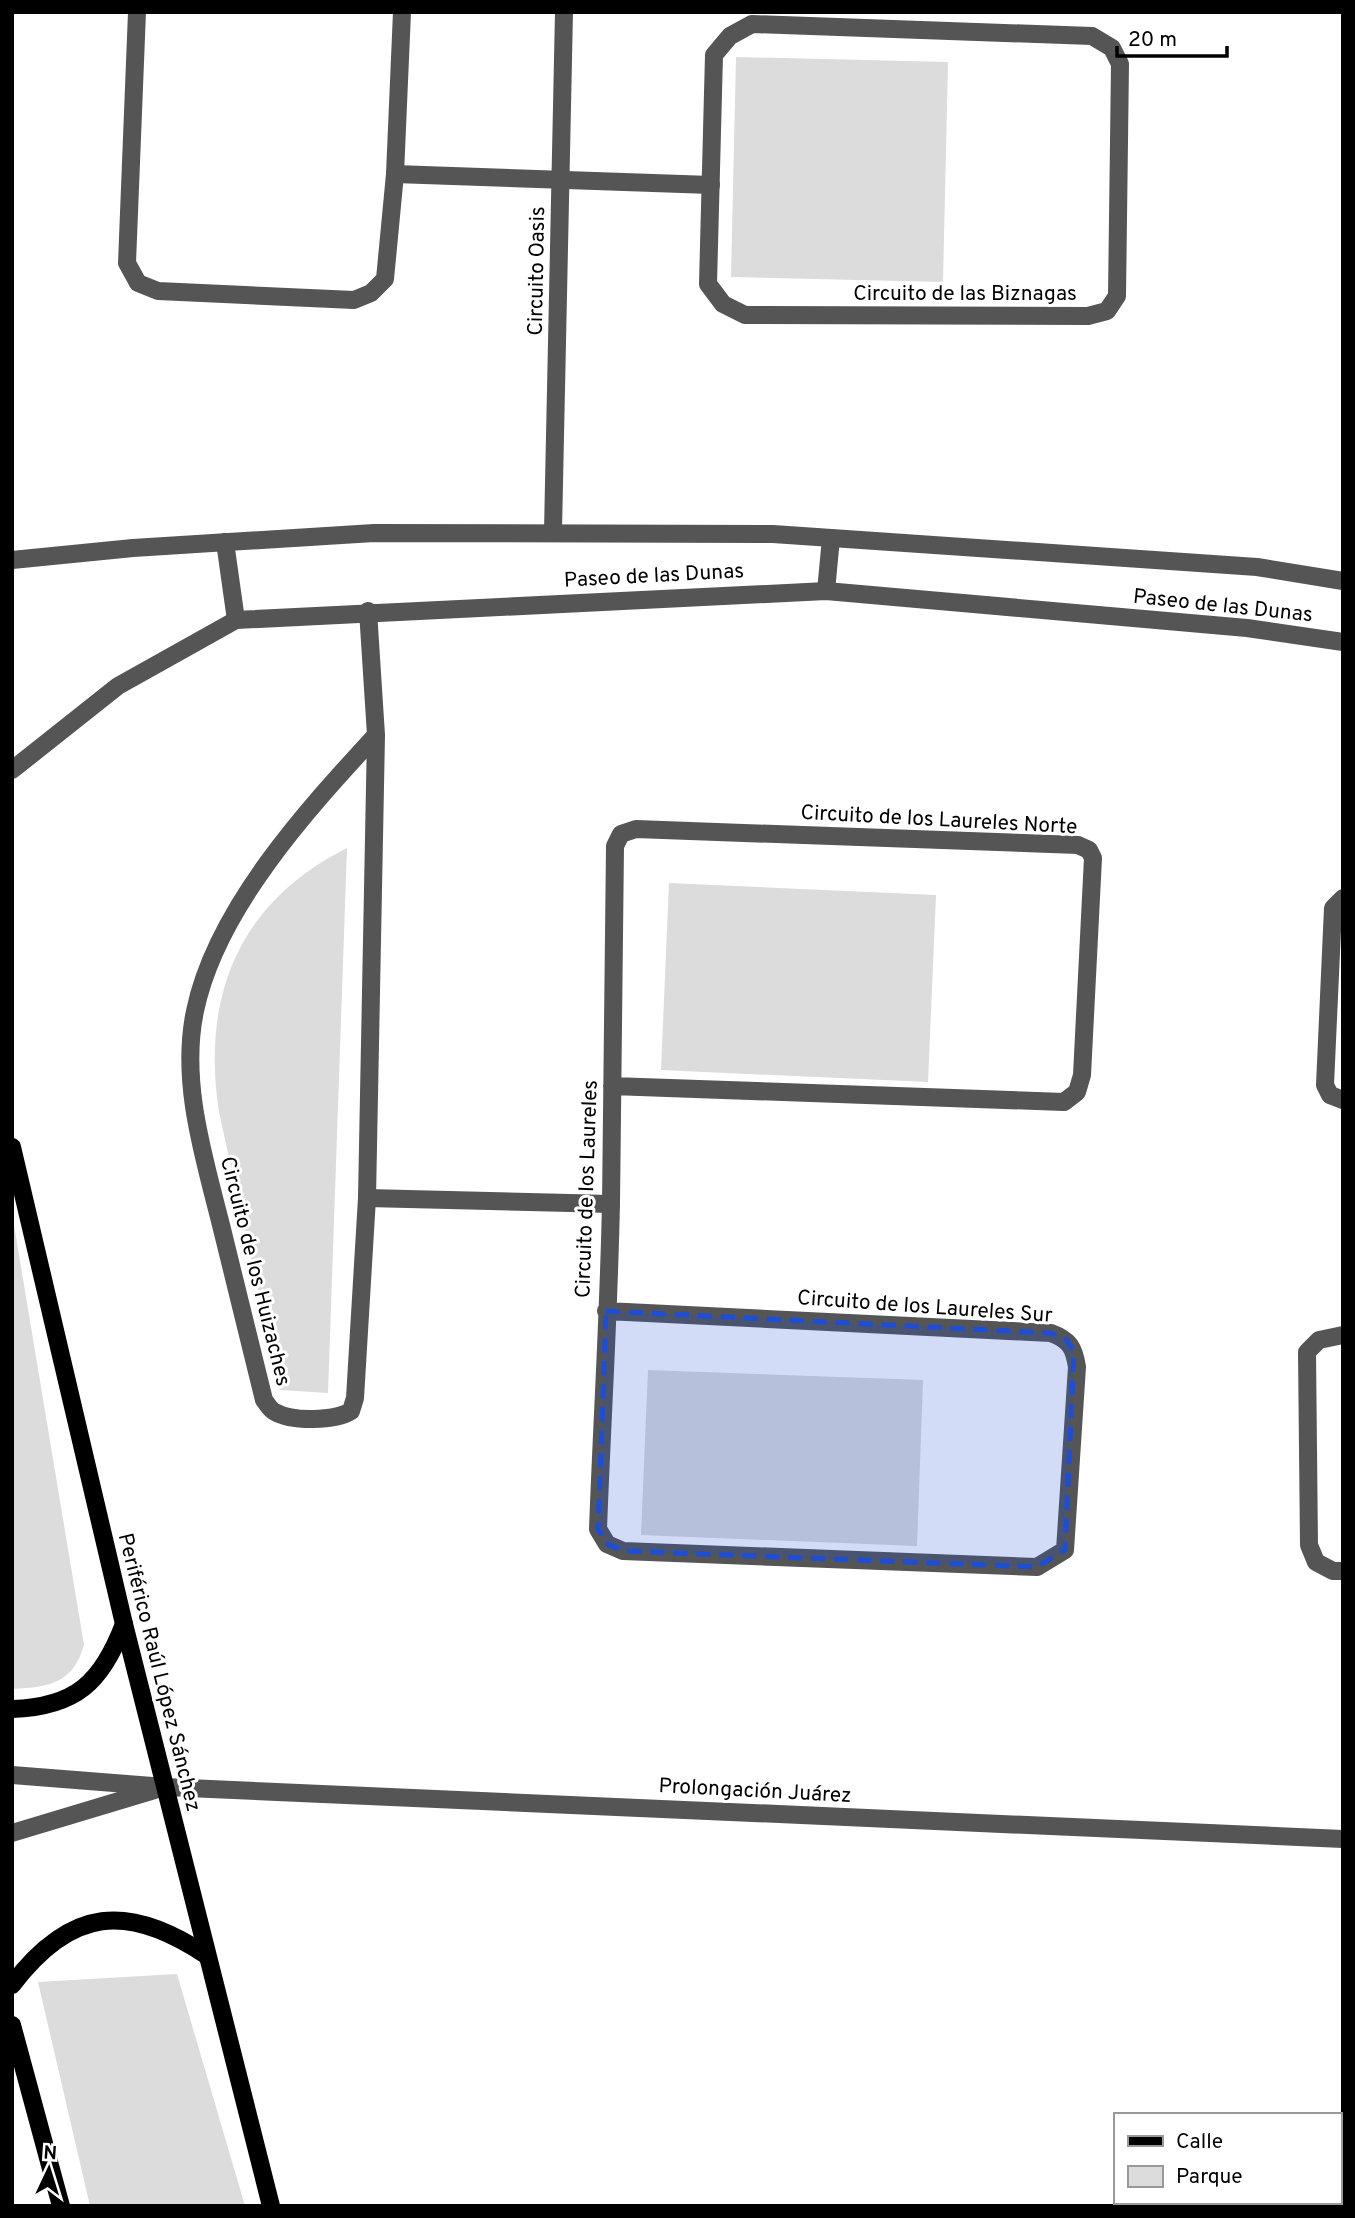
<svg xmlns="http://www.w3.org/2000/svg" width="1355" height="2218" viewBox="0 0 1355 2218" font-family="Overpass,sans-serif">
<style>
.green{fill:#dcdcdc}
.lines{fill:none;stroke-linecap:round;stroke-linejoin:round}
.minor{stroke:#555;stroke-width:18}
.major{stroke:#000;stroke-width:18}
.marked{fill:#1d4ed8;fill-opacity:0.2;stroke:#1d4ed8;stroke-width:5;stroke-dasharray:14 9;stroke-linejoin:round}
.labels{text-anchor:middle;stroke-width:6;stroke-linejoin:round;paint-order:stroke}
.street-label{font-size:21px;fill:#000;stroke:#fff}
</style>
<rect width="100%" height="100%" fill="#fff"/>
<g class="green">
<polygon points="736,57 948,62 943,282 731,277"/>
<path d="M347,848l-19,545 -48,-3 -61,-278c-18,-116 20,-210 128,-264z"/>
<polygon points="669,883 936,895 928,1082 661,1070"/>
<path d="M12,1213l72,432c-11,38 -34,42 -71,44z"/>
<polygon points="648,1370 923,1380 917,1546 641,1535"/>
<polygon points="177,1974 245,2206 90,2206 38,1982"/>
</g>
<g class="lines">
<g class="minor">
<polyline points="137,12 127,263 138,283 158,291 354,300 371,293 385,279 395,174 402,12"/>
<polygon points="752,24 1092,36 1112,48 1120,64 1117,296 1107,311 1088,316 745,315 723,304 708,284 714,55 730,36"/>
<polyline points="395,174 711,185"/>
<polyline points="553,531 564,12"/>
<polyline points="225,542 236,620"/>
<polyline points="12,560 133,548 374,533 773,534 1257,567 1343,581"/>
<polyline points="826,591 831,538"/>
<path d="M368,611l8,124 -9,463 -12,200 -4,13c-16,10 -59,11 -76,1 -5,-2 -7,-7 -11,-12 -14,-58 -29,-117 -43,-175 -17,-68 -41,-143 -26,-214 21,-102 112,-201 181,-276"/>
<polyline points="12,770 118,686 236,620 826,591 1247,628 1343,642"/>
<polyline points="1343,898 1333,908 1325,1085 1330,1095 1343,1100"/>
<polyline points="367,1198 611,1204"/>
<path d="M606,1311l445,22c19,7 23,15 26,34l-12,183 -28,17 -414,-16 -16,-7 -9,-15c4,-109 11,-218 13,-328 2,-118 3,-236 4,-355l6,-12 15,-5 442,16 11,5 4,8 -11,217 -5,17 -13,10 -452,-16"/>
<polyline points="1343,1335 1319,1340 1307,1352 1309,1545 1316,1562 1333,1571 1343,1571"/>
<polyline points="12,1775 165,1787 1343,1839"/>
<polyline points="12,1833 155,1790"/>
</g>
<g class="major">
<polyline points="12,1147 124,1624 271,2206"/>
<path d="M12,1709c64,-2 90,-27 112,-85"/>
<path d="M12,1985c59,-78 116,-82 194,-30"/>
<polyline points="12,2025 61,2206"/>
</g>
</g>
<path class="marked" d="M606,1311l445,22 15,6 8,12 -9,199 -28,17 -414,-16 -16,-7 -9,-15z"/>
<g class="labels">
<g class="street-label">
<text transform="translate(536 271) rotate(-89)" y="7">Circuito Oasis</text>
<text x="965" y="300">Circuito de las Biznagas</text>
<text transform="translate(654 575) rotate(-3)" y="7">Paseo de las Dunas</text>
<text transform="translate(1223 605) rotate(6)" y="7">Paseo de las Dunas</text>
<text transform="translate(939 819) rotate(3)" y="7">Circuito de los Laureles Norte</text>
<text transform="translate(586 1189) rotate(-88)" y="7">Circuito de los Laureles</text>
<text transform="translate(256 1271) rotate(76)" y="7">Circuito de los Huizaches</text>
<text transform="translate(925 1306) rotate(4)" y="7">Circuito de los Laureles Sur</text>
<text transform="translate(160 1672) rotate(76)" y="7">Periférico Raúl López Sánchez</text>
<text transform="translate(755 1790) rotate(3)" y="7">Prolongación Juárez</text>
</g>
</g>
<rect width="1355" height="2218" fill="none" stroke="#000000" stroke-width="28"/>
<rect x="1114" y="2113" width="228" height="91" fill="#ffffff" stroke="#999999" stroke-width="2"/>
<rect x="1128" y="2136" width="35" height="10" fill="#000000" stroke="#999999" stroke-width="2"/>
<text x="1176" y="2148" font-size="21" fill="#000000">Calle</text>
<rect x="1128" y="2166" width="35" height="21" fill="#dcdcdc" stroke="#999999" stroke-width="2"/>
<text x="1176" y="2183" font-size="21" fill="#000000">Parque</text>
<g transform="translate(49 2169) rotate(4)" stroke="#ffffff" stroke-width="5" paint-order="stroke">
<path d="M0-5L12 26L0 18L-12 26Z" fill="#000000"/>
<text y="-10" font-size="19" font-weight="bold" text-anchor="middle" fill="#000000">N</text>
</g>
<path d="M1117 46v10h110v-10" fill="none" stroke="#000000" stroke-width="3.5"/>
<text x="1128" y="46" font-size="21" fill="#000000" stroke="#ffffff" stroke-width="5" paint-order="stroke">20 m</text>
</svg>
